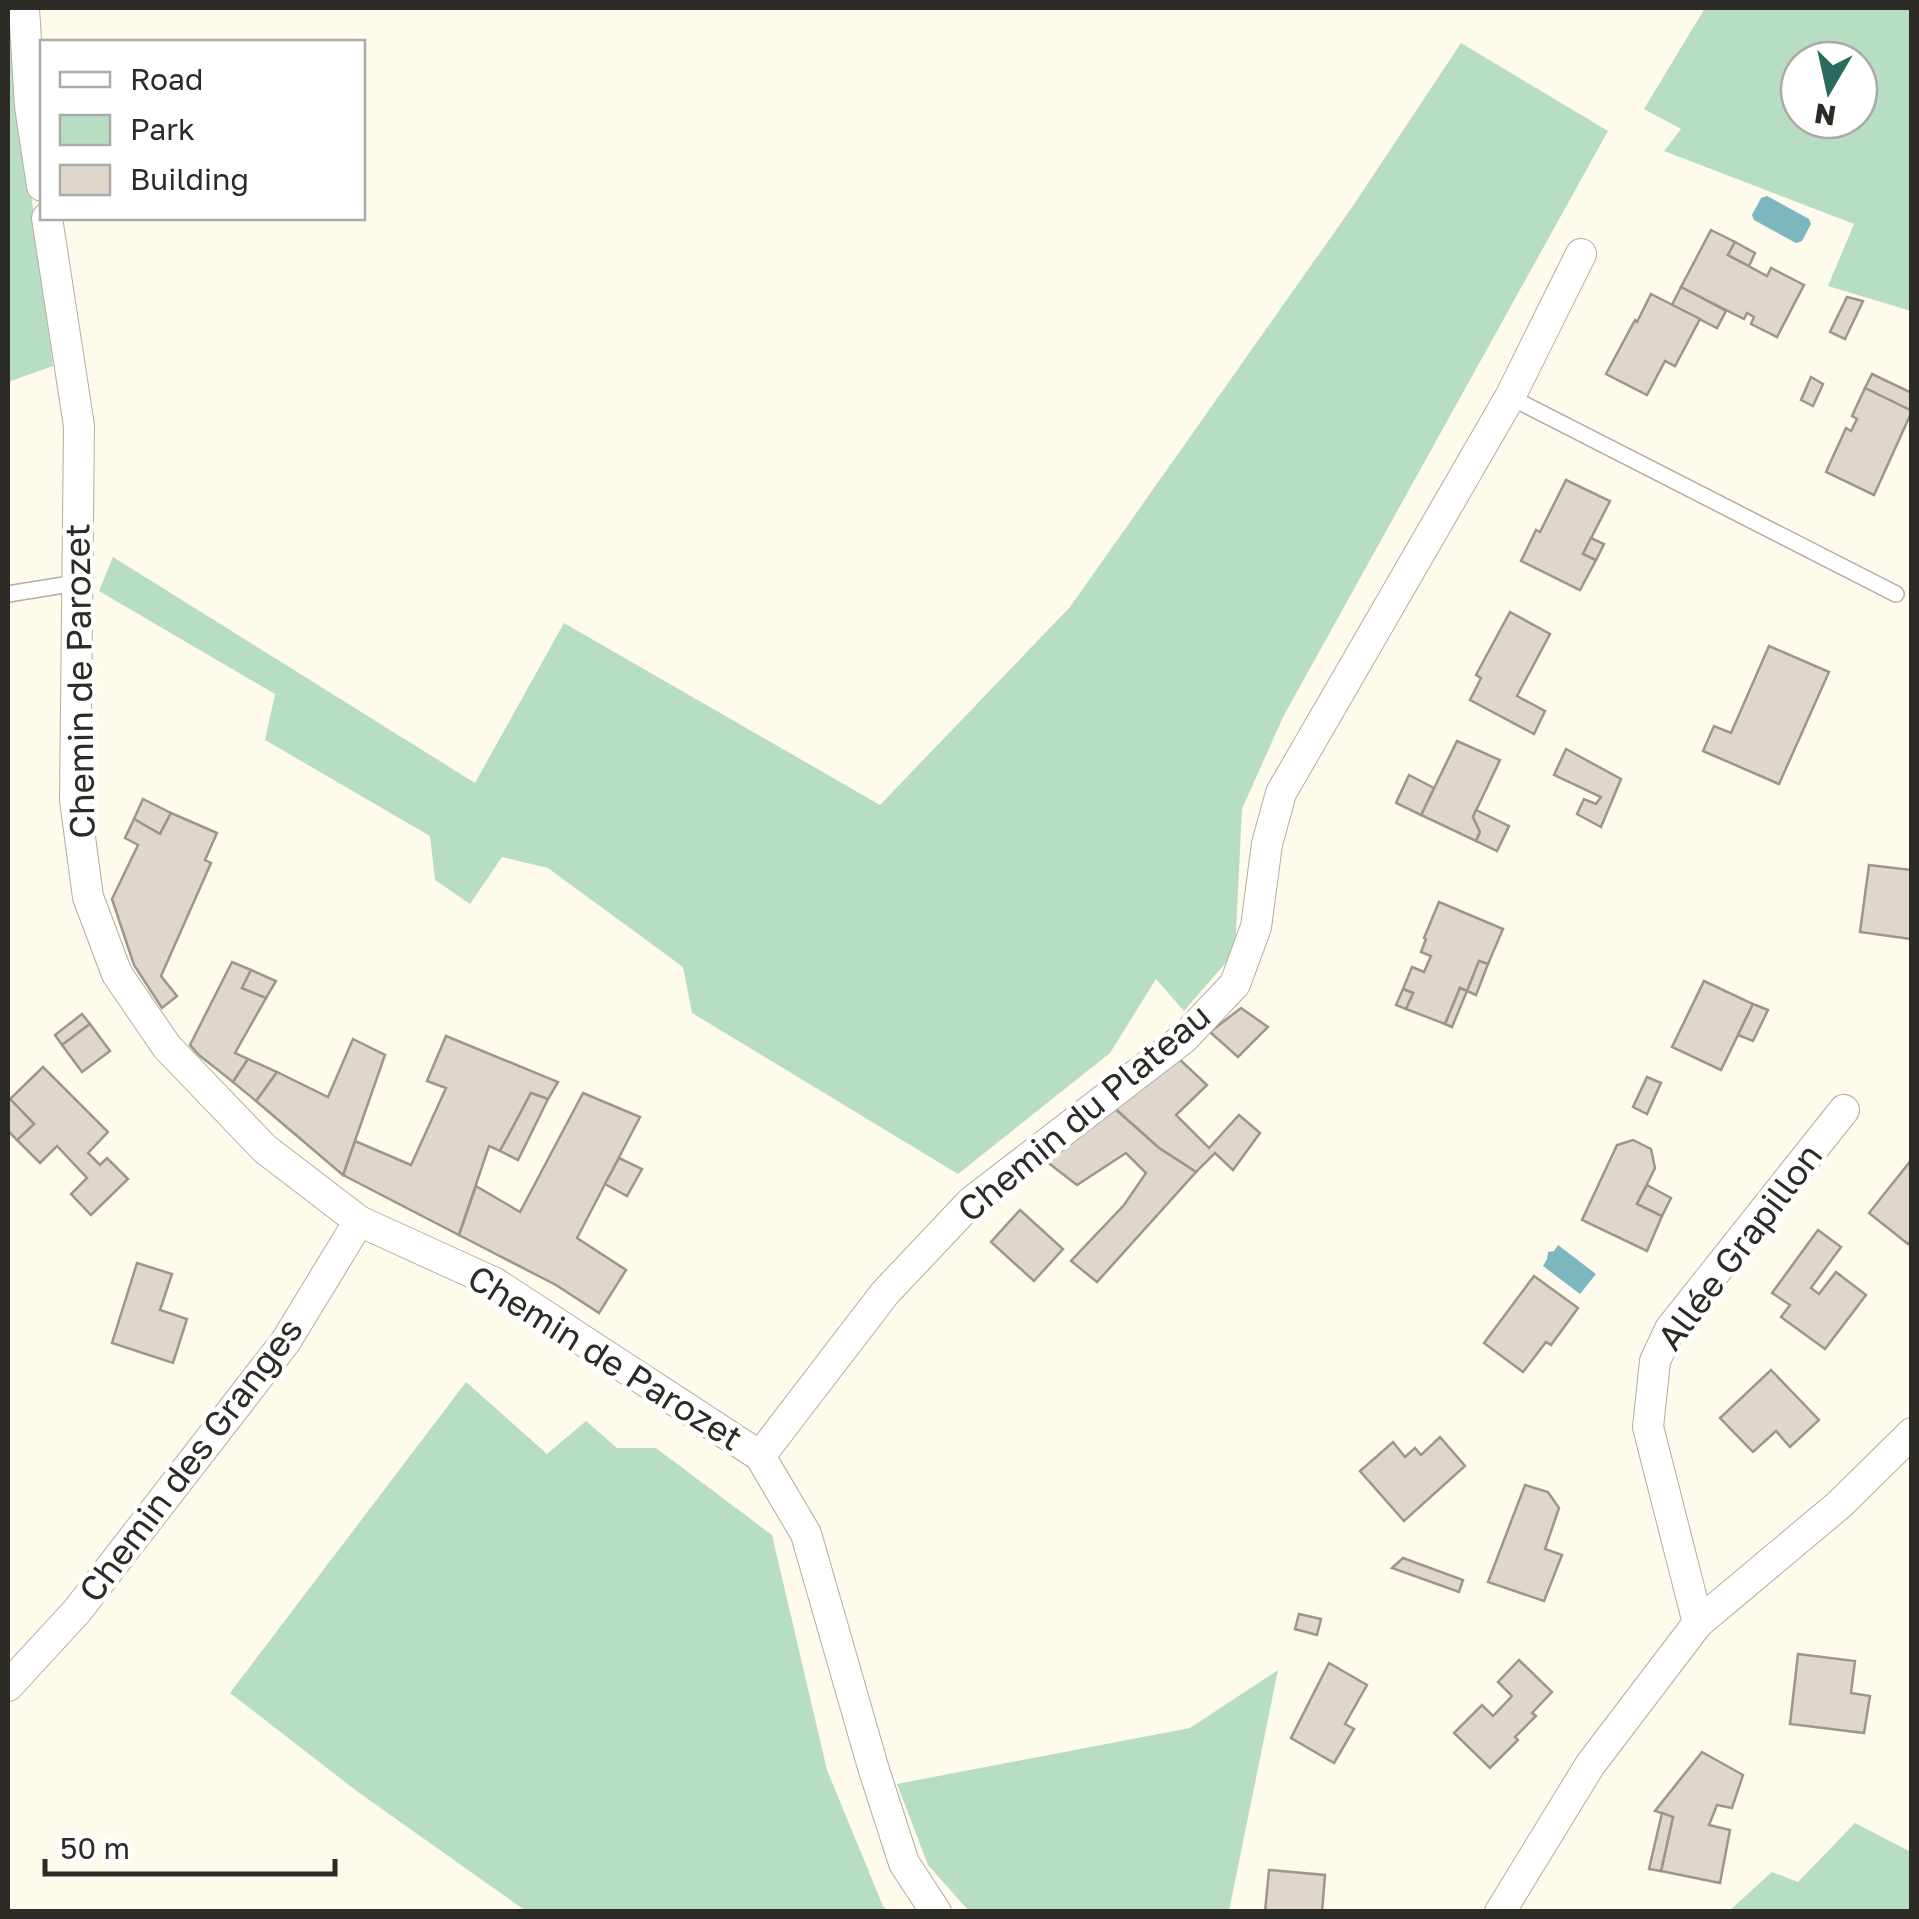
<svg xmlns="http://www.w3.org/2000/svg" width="1919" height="1919" viewBox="0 0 1919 1919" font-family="'Golos Text',sans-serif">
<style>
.green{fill:#b7dec2;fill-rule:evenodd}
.water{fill:#7cb7c0}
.building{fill:#dfd7cb;stroke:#9d968a;stroke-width:2.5}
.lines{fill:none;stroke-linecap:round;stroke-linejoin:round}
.service-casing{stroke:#b3aea2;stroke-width:18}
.minor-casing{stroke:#b3aea2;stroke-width:32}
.service{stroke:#fff;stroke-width:15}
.minor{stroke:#fff;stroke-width:30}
.labels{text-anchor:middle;stroke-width:9;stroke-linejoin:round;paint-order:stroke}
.street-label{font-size:35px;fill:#2d2b26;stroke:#fff}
</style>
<rect width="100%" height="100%" fill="#fefaec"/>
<g class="green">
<polygon points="8,8 11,8 19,99 53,366 8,382"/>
<path d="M1705,8h206v303l-83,-25 26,-62 -190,-73 17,-22 -37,-20zM1859,60v60h-60v-60z"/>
<polygon points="1461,43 1608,131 1283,717 1242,809 1235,952 1184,1011 1156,979 1110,1053 958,1174 692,1013 683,967 548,868 502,857 470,904 435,880 430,836 265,740 275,694 99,591 113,557 475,783 564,623 880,805 1070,607 1353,206"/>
<polygon points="466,1382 547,1454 586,1421 617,1448 656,1448 772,1535 827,1770 883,1906 888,1911 526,1911 358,1792 230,1693"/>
<polygon points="1278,1670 1229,1911 969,1911 928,1865 897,1784 1190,1728"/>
<polygon points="1855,1823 1911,1852 1911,1911 1729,1911 1772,1872 1798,1882"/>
</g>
<g class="water">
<polygon points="1767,196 1809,219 1811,224 1802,241 1796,243 1754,220 1752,215 1761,198"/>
<polygon points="1558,1245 1596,1274 1580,1294 1543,1266 1547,1259 1548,1252 1554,1251"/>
</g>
<g class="building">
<polygon points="1711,230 1735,242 1728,255 1767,276 1771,268 1804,285 1777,337 1751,324 1754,317 1747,313 1744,319 1681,287"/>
<polygon points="1735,242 1755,253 1749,266 1728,255"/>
<polygon points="1681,287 1726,311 1717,328 1672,305"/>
<polygon points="1651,294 1700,319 1675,366 1665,361 1647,395 1606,374 1635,320 1637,322"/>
<polygon points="1847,297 1863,301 1845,339 1830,332"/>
<polygon points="1872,374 1912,393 1912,411 1865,388"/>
<polygon points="1811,377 1823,384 1813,406 1801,400"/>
<polygon points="1865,388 1912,411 1874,495 1826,472 1846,428 1851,431 1857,419 1852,416"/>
<polygon points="1566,480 1610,501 1583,554 1596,560 1580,590 1521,561 1536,530 1540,532"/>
<polygon points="1591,538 1604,544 1596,560 1583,554"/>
<polygon points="1510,612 1550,634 1517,696 1545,711 1534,734 1470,700 1481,678 1476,675"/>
<polygon points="1769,646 1829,672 1779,784 1703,751 1714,726 1731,733"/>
<polygon points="1457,741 1500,760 1473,817 1480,832 1476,841 1421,815"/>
<polygon points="1566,749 1621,779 1601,827 1577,814 1584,799 1596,804 1601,797 1554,775"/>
<polygon points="1409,775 1434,788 1421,815 1396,803"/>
<polygon points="143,799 171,813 160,834 134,819"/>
<polygon points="1476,810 1509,826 1497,851 1476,841 1480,832 1473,817"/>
<polygon points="171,813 217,833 205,860 211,863 161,976 177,996 162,1008 134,965 112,899 138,845 125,838 134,819 160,834"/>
<polygon points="1869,865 1912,870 1911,939 1860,932"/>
<polygon points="1439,902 1503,929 1488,964 1479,961 1467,991 1460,988 1445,1024 1406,1009 1413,993 1403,989 1412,967 1424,972 1431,956 1421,952 1426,939 1424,938"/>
<polygon points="1479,961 1488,964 1476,995 1467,991"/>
<polygon points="232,962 251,970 242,988 266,998 235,1053 248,1059 233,1082 199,1055 190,1045"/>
<polygon points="251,970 276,981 266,998 242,988"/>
<polygon points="1704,981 1753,1004 1721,1070 1672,1047"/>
<polygon points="1460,988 1467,991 1452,1027 1445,1024"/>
<polygon points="1403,989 1413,993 1406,1009 1396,1005"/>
<polygon points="1753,1004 1768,1010 1753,1041 1738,1035"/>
<polygon points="1241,1008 1268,1027 1238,1057 1210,1032"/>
<polygon points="82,1014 90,1024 62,1045 55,1035"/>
<polygon points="90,1024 110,1051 82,1072 62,1045"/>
<polygon points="446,1036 558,1082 548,1099 531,1093 500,1151 489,1146 459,1235 343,1175 355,1141 411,1165 446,1088 427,1081"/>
<polygon points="353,1039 385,1055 343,1175 256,1101 277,1072 328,1097"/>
<polygon points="1177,1057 1207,1085 1176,1115 1209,1148 1239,1115 1260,1133 1233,1170 1215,1153 1196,1172 1159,1148 1112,1106"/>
<polygon points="248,1059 277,1072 256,1101 233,1082"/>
<polygon points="43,1067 108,1132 88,1153 100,1165 107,1158 128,1179 91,1215 71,1194 87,1178 57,1146 40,1163 17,1140 34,1124 10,1099"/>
<polygon points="1647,1077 1661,1083 1647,1114 1633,1107"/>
<polygon points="531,1093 548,1099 518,1160 500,1151"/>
<polygon points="583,1093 640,1117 577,1238 626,1270 599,1313 556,1285 459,1235 476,1186 520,1212"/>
<polygon points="10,1099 34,1124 17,1140 8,1131 8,1101"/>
<polygon points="1112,1106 1159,1148 1196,1172 1097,1282 1071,1261 1124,1205 1146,1173 1126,1153 1077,1185 1042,1158"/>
<polygon points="1633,1140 1651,1149 1655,1168 1637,1204 1662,1216 1647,1251 1582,1220 1617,1145"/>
<polygon points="619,1158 642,1169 627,1196 605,1184"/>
<polygon points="1912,1159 1912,1240 1908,1244 1869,1213"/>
<polygon points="1647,1185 1671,1198 1662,1216 1637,1204"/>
<polygon points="1020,1210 1063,1249 1034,1281 991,1242"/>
<polygon points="1818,1230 1841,1247 1811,1288 1819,1294 1836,1272 1866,1295 1825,1349 1781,1317 1790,1305 1772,1293"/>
<polygon points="137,1263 172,1274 160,1310 187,1319 173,1363 112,1343"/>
<polygon points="1534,1276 1578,1308 1551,1345 1546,1342 1523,1372 1484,1343"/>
<polygon points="1771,1370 1819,1420 1790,1447 1776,1431 1753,1452 1720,1418"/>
<polygon points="1440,1437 1465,1466 1404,1521 1360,1471 1393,1442 1405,1457 1415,1448 1421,1455"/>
<polygon points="1525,1485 1548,1492 1559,1508 1545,1549 1562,1555 1544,1601 1488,1582"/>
<polygon points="1403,1558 1463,1580 1459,1592 1392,1568"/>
<polygon points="1299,1614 1321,1619 1317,1635 1295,1629"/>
<polygon points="1798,1654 1855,1661 1851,1693 1870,1696 1864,1733 1790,1724"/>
<polygon points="1519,1660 1552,1692 1532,1713 1536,1716 1515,1737 1518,1740 1490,1768 1454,1733 1482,1705 1493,1716 1512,1696 1498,1682"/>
<polygon points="1329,1663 1367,1685 1345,1724 1354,1729 1334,1763 1291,1738"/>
<polygon points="1702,1752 1743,1775 1732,1808 1717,1805 1709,1825 1730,1830 1720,1883 1661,1871 1673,1817 1655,1811"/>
<polygon points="1662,1813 1673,1817 1661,1871 1649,1869"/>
<polygon points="1269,1870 1325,1875 1322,1912 1265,1912"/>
</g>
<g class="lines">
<g class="service-casing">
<g id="service">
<polyline points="1510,397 1896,594"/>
<polyline points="8,594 76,583"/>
</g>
</g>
<g class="minor-casing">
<g id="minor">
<polyline points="24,8 30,106 42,186"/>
<polyline points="47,218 79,426 75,800 88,897 117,974 167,1047 265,1149 359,1221 495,1283 760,1456 806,1534 873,1767 904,1863 936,1912"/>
<polyline points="760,1456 885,1293 971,1202 1184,1038 1235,984 1256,927 1267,844 1281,793 1510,397 1581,254"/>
<polyline points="1698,1623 1648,1427 1655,1361 1670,1329 1844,1110"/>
<polyline points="8,1686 77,1611 286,1341 359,1221"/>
<polyline points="1500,1912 1590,1765 1698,1623 1840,1504 1912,1433"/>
</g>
</g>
<use href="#service" class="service"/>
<use href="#minor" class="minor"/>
</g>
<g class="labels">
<g class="street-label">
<text transform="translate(80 681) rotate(-91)" y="12">Chemin de Parozet</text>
<text transform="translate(1084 1113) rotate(-40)" y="12">Chemin du Plateau</text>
<text transform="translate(1740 1247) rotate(-53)" y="12">Allée Grapillon</text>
<text transform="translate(605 1358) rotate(32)" y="12">Chemin de Parozet</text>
<text transform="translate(191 1460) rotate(-53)" y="12">Chemin des Granges</text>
</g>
</g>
<rect width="1919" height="1919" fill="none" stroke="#2d2b26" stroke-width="20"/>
<rect x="40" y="40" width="325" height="180" fill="#ffffff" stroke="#abaaa8" stroke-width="2.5"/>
<rect x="60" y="72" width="50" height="15" fill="#ffffff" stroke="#abaaa8" stroke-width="2.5"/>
<text x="130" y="90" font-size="30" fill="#2d2b26">Road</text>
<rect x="60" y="115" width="50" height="30" fill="#b7dec2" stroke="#abaaa8" stroke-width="2.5"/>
<text x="130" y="140" font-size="30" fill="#2d2b26">Park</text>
<rect x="60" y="165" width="50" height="30" fill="#dfd7cb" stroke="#abaaa8" stroke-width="2.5"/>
<text x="130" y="190" font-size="30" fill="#2d2b26">Building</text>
<g transform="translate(1829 90) rotate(189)"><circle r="48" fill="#ffffff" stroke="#abaaa8" stroke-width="2.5"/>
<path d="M0-8L18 38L0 25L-18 38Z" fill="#296c5d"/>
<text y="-15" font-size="28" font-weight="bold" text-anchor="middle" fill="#2d2b26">N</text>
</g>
<path d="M45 1859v15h290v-15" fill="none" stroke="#2d2b26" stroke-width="5"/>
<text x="60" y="1859" font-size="30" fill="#2d2b26" stroke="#ffffff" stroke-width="8" paint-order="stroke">50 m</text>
</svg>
